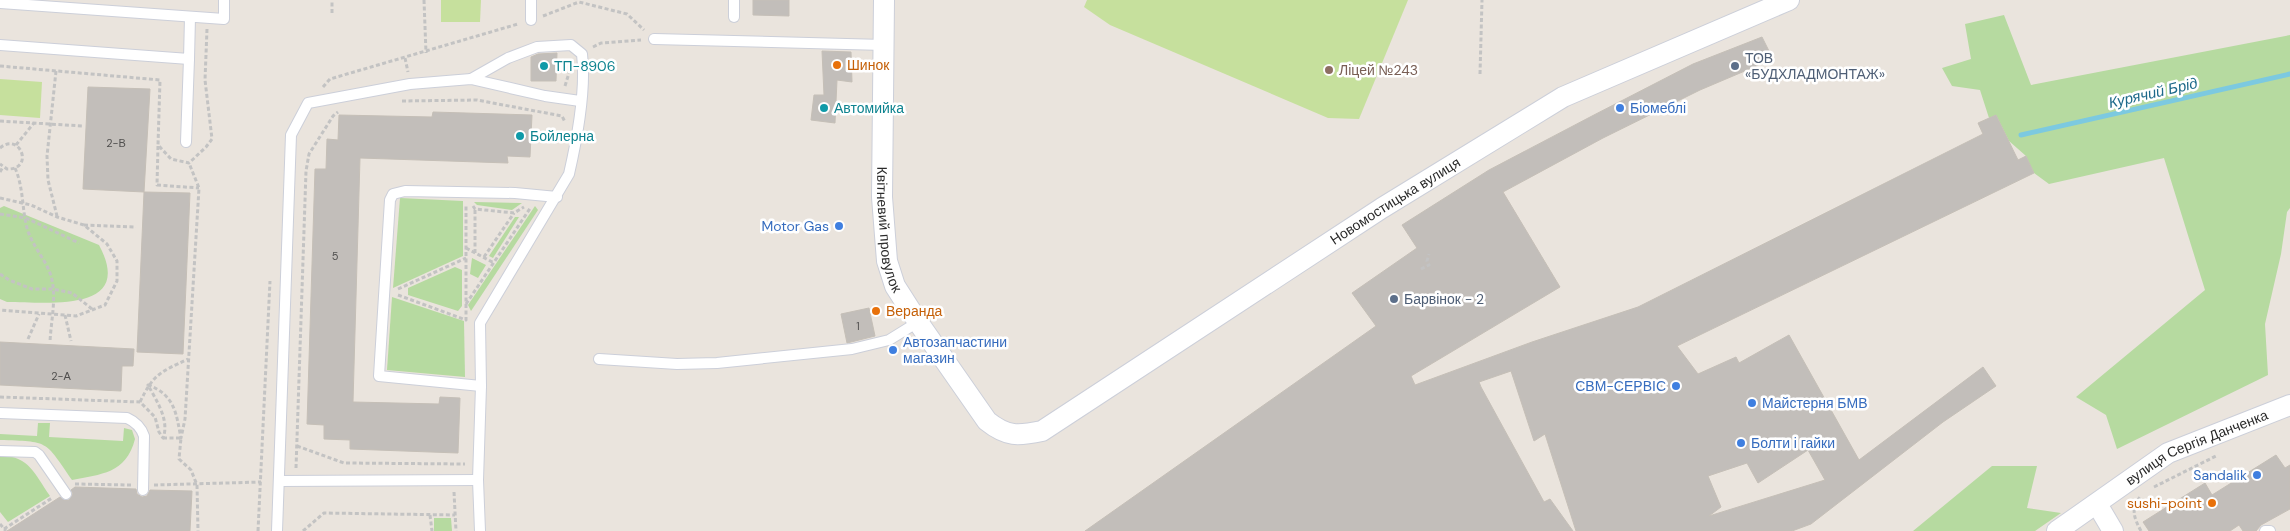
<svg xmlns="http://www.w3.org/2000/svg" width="2290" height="531" viewBox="0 0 2290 531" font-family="'DM Sans',sans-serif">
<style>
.green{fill:#b6daa0}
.pitch{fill:#c6e09d}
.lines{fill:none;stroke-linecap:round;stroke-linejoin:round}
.stream{stroke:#7cc9e0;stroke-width:5}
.building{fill:#c2beba;stroke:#c5bfb7;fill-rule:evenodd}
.lane-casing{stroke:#cccfd9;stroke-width:12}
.street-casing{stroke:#cccfd9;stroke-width:22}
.path{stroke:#c3c3c3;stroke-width:3;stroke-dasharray:4 2.5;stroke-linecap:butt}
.lane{stroke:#fff;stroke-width:10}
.street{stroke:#fff;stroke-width:20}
.food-dot{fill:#e8710a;stroke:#fff;stroke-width:2}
.culture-dot{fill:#0f9aa8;stroke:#fff;stroke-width:2}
.service-dot{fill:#5c6f8a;stroke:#fff;stroke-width:2}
.education-dot{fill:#8d6e63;stroke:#fff;stroke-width:2}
.shop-dot{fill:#3f7fe0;stroke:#fff;stroke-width:2}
.labels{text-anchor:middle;stroke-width:5;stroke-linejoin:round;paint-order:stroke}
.number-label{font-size:11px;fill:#504f4e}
.service-label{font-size:14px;fill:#4e5e75;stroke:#fff;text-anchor:start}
.food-label{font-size:14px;fill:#c56008;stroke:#fff;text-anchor:start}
.culture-label{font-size:14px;fill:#0d838f;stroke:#fff;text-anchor:start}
.education-label{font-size:14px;fill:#785e54;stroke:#fff;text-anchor:start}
.shop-label{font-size:14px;fill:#366cbe;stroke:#fff;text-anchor:start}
.street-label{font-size:14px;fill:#2a2a2a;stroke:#fff}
.water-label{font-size:15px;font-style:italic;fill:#1d698a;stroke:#fff}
</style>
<rect width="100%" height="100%" fill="#eae4dd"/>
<g class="green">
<polygon points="2004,15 2031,85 2290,35 2290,208 2287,212 2281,254 2265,324 2268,375 2117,449 2106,415 2076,397 2205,290 2164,158 2049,184 2034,173 2026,156 2009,141 1996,115 1989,118 1980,90 1952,86 1942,68 1971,59 1965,24"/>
<polygon points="400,198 463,201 463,256 393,288"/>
<polygon points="474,202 522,203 512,210 477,205"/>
<path d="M4,206l95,39c37,69 -52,57 -92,57l-7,-3v-91z"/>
<polygon points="535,206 538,210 471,311 468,305"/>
<polygon points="515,217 519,217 493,258 489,256"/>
<polygon points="472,258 486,265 478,278 470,274"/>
<polygon points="455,267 462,270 462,306 458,311 408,295 408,288"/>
<polygon points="392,297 464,321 465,377 387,370"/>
<path d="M38,423h12l-1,14 74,4 1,-13 8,2 3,9c-9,35 -34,35 -63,41 -28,-41 -23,-38 -72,-40v-6l37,2z"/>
<path d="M0,455c30,2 34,18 50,41l-42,26 -8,-10z"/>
<polygon points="1992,466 2037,466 2027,508 2061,513 2035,531 1913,531"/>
<polygon points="434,518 451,518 452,531 434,531"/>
</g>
<g class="pitch">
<polygon points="441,0 481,0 480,22 441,22"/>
<polygon points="1087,0 1408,0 1359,119 1328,118 1110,25 1084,7"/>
<polygon points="0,79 42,82 40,118 0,115"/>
</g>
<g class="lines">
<polyline class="stream" points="2021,135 2290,74"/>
</g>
<g class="building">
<polygon points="753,0 789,0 789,16 753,15"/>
<path d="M1762,37l11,22 -73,31 -97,48 -100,54 57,95 -149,89 4,9 117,-43 106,-35 345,-173 -5,-11 18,-8 22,45 8,-4 8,17 -357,173 21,28 38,-17 3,6 50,-28 70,125 124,-93 13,19 -53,36 -132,102 -19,7h-216l-31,-97 -11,7 -23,-70 -32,11 2,5 63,115 6,-3 23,32h-488l291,-205 -24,-33 65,-45 -15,-23 87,-55 103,-54 101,-52zM1808,450l17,30 -116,36 12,-9 -13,-31 39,-13 11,20z"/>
<polygon points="822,51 851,52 852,82 837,80 835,123 811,120 814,95 824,95"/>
<polygon points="557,53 556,81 531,81 531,57 538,54"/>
<polygon points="88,87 150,89 144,192 83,189"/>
<polygon points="433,112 532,115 530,157 507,156 508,163 360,158 353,402 439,404 440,397 460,398 458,453 350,449 350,440 324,439 324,425 307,424 315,169 326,169 327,139 338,140 339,115 432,117"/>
<polygon points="144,192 190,193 183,354 137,352"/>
<polygon points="869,308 875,336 847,343 841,314"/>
<polygon points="0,342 134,349 133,366 122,366 121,391 0,385"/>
<polygon points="2276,455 2285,468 2290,465 2290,509 2261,525 2256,531 2243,531 2239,525 2230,531 2149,531 2143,522 2205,483 2212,495"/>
<polygon points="75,487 136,489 137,494 142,497 147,496 150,490 192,491 190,531 7,531 60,497 64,500 69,500 73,494 71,490"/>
</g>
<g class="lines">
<g class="lane-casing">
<g id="lane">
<polyline points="531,0 531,20"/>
<polyline points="734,0 734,17"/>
<polyline points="0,3 224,19 224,0"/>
<polyline points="654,39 884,45"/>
<polyline points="0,45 189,59 190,17"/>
<path d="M471,79l37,-21 29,-11 34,-2 11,9c4,34 -5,85 -13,120l-89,149 1,63 -3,94 2,51"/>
<polyline points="186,142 189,59"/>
<polyline points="599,359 677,364 717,363 852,349 889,340 918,322"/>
<polyline points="481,386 379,376 390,200 393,194 405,191 515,193 557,197"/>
<path d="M0,413l127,5c9,4 14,9 17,18l-1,54"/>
<polyline points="0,451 35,452 39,455 66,494"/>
<polyline points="279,481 478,480"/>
<polyline points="277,531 291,135 308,103 410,84 471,79 545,96 580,101"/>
<polyline points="2265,531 2270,531"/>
</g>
</g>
<g class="street-casing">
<g id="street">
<path id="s1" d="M884,0l-2,197 5,64 8,25 23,36 69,99c20,16 31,15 55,10l340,-223 181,-111 226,-97"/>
<polyline points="2097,504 2113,531"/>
<path id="s2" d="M2057,531l111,-78 122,-48"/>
</g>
</g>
<g class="path">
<polyline points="424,0 426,53"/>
<polyline points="332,13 332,0"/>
<polyline points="543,16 579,2 627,14 644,30"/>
<polyline points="593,47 601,43 641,40"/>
<polyline points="405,58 408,72"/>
<polyline points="0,66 160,80 158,145 171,159 189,163 206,147 212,139 205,80 207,29"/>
<polyline points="56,71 47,156 48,180 57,216"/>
<polyline points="1480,74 1482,0"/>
<polyline points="565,86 569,73"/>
<polyline points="323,87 330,79 518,24"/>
<polyline points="402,101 477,100 562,116 565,122"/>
<polyline points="0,121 82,126"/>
<polyline points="16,145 34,123"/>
<polyline points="158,146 157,185 199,188"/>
<path d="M0,148c20,-17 35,22 7,21l-7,-5"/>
<path d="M15,168c8,18 7,37 11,56 4,20 20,35 25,52 6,21 0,44 -1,66"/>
<polyline points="0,172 3,167"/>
<polyline points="0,198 31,205 57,217 84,225 107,244 117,261 117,281 105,305 76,316 0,310"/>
<polyline points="473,206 475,209 514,213 524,207"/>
<polyline points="0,214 26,218 79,243"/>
<polyline points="84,225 136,227"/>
<polyline points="466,248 494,263"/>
<polyline points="475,253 475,209"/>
<polyline points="484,257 514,213"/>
<polyline points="1421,269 1429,265 1427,261 1429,254"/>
<polyline points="0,274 9,280 32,289 53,289 72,293 92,309"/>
<polyline points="398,289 466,258"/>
<polyline points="398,295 466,320 466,204"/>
<polyline points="466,304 531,207"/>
<polyline points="65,315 71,341"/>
<polyline points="28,339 39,314"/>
<path d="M0,397l140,5 15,15 4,15 4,6c7,-18 -7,-38 -15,-53 27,10 28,28 33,53l4,-19 14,-231 -10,-25"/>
<path d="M140,402c14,-29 21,-30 48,-43"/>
<polyline points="163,438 181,438 179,459 191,470 197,485 198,531"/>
<polyline points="297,446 344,463 465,464"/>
<polyline points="296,468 306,171 309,154 333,116 338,112"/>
<polyline points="75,484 131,485"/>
<polyline points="154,485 261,482"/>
<polyline points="2154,487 2216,456"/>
<polyline points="454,492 456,531"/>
<polyline points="430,515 432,531"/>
<polyline points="0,524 6,531"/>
<polyline points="4,529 52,498"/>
<polyline points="258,531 270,281"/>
<polyline points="303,531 324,513 455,515"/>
<path d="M2141,531c-7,-13 -11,-23 0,-35"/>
</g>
<use href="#lane" class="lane"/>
<use href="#street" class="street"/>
</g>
<g class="food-dot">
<circle cx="837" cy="65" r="5"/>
<circle cx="876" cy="311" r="5"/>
<circle cx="2212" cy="503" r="5"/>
</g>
<g class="culture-dot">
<circle cx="544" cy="66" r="5"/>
<circle cx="824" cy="108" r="5"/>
<circle cx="520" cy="136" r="5"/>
</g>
<g class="service-dot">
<circle cx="1735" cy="66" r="5"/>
<circle cx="1394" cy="299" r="5"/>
</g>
<circle class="education-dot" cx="1329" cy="70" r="5"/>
<g class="shop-dot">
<circle cx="1620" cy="108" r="5"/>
<circle cx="839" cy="226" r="5"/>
<circle cx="893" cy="350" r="5"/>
<circle cx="1676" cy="386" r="5"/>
<circle cx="1752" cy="403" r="5"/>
<circle cx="1741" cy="443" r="5"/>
<circle cx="2257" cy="475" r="5"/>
</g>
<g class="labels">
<g class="number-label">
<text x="116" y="147">2-В</text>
<text x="335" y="260">5</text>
<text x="858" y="330">1</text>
<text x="61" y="380">2-А</text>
</g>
<g class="service-label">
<text x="1745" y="63">ТОВ<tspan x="1745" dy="16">«БУДХЛАДМОНТАЖ»</tspan></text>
<text x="1404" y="304">Барвінок - 2</text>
</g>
<g class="food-label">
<text x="847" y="70">Шинок</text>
<text x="886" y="316">Веранда</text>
<text x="2202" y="508" text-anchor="end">sushi-point</text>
</g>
<g class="culture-label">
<text x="554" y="71">ТП-8906</text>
<text x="834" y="113">Автомийка</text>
<text x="530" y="141">Бойлерна</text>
</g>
<g class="education-label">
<text x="1339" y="75">Ліцей №243</text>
</g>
<g class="shop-label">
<text x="1630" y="113">Біомеблі</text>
<text x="829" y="231" text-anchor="end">Motor Gas</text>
<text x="903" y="347">Автозапчастини<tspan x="903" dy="16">магазин</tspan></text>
<text x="1666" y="391" text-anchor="end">СВМ-СЕРВІС</text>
<text x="1762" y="408">Майстерня БМВ</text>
<text x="1751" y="448">Болти і гайки</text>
<text x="2247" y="480" text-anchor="end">Sandalik</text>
</g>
<g class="street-label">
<text dy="5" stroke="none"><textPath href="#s1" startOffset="931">Новомостицька вулиця</textPath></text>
<text dy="5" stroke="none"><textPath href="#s1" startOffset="230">Квітневий провулок</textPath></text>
<text dy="5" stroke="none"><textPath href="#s2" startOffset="164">вулиця Сергія Данченка</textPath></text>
</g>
<g class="water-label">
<text transform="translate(2153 93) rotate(-13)" y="5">Курячий Брід</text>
</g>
</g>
</svg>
